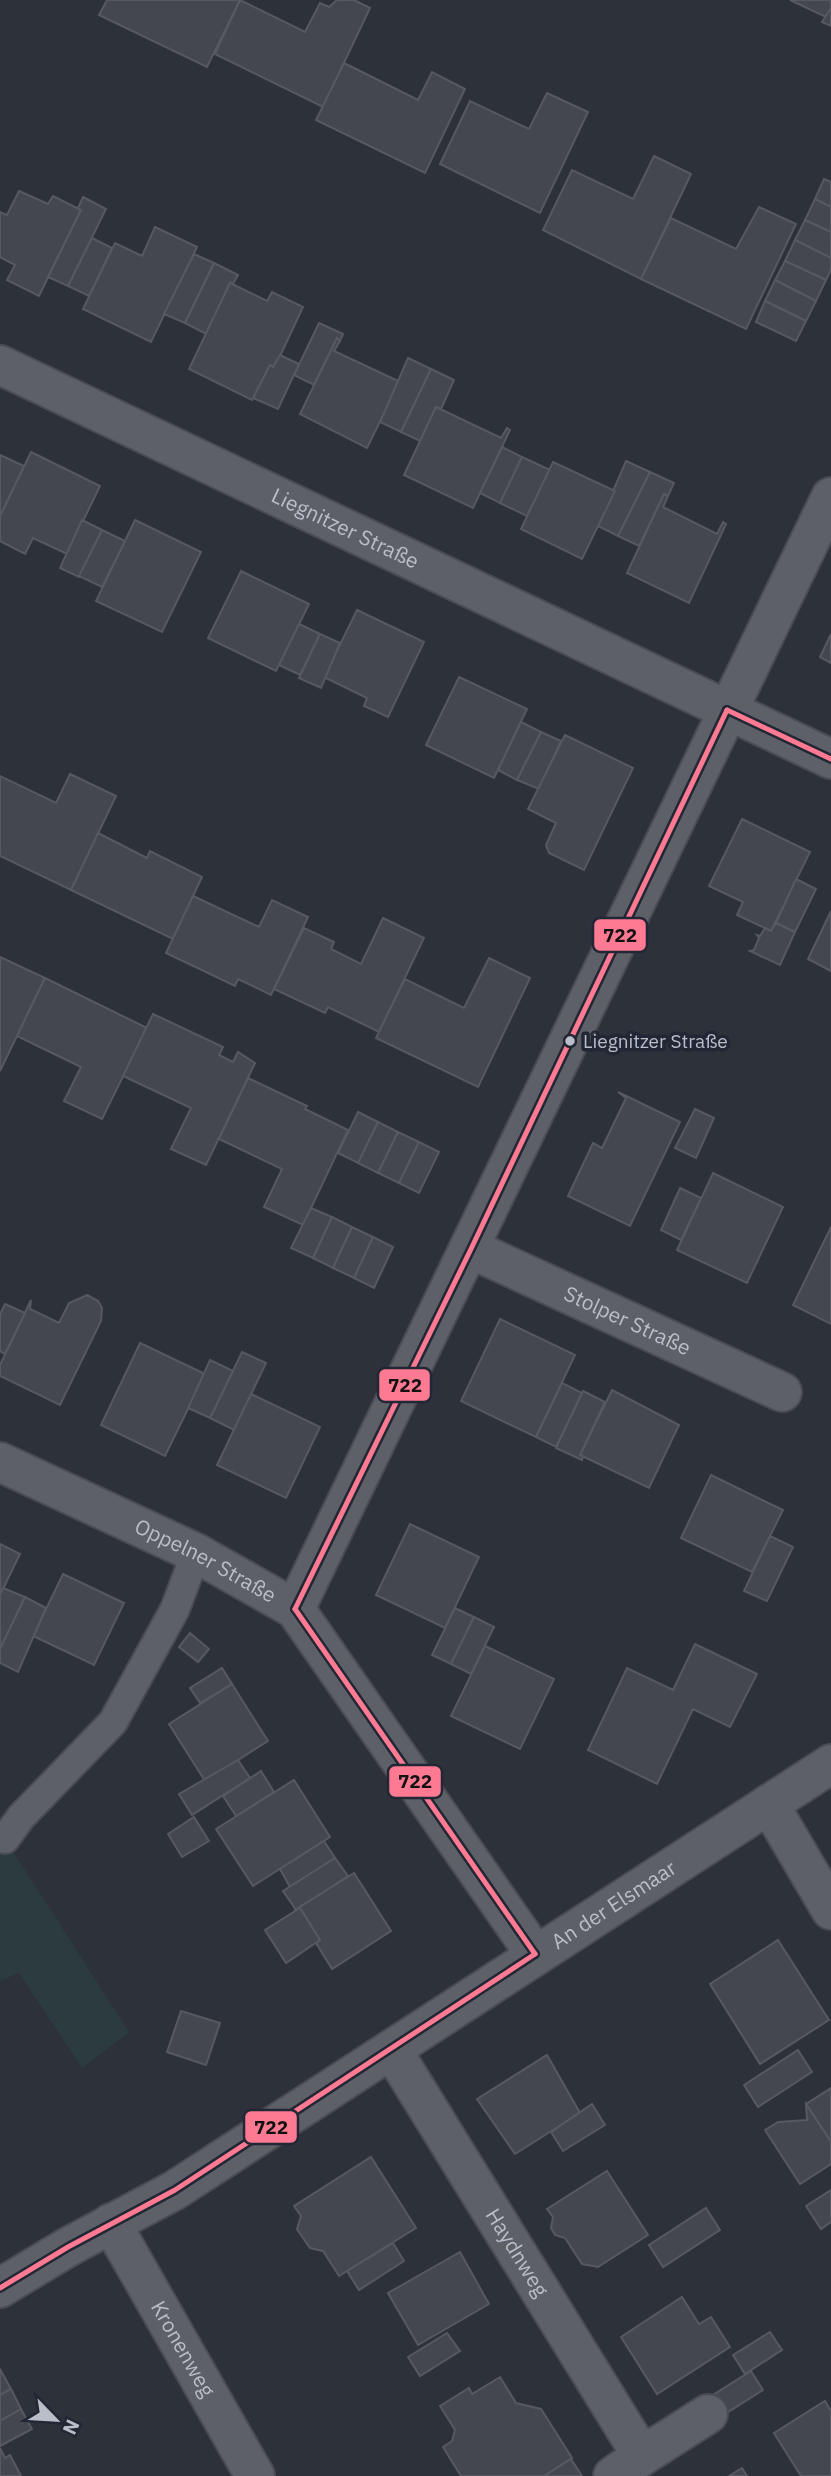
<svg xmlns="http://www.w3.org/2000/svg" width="831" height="2476" viewBox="0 0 831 2476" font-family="'IBM Plex Sans',sans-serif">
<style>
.green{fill:#2b3b40}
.building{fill:#44474e;stroke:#565961;stroke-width:2}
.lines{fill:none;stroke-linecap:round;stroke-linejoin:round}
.service-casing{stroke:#494c52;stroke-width:32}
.minor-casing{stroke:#494c52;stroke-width:42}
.service{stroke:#5e6068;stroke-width:28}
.minor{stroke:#5e6068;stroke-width:38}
.bus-1-casing{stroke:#212734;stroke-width:10}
.bus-1{stroke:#fe7a93;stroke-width:5}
.bus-dot{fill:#b9bec9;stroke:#212734;stroke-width:2.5}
.labels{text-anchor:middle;stroke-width:7;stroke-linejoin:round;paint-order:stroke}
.bus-label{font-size:19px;fill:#b9bec9;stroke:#212734;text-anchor:start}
.street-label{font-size:21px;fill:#b9bec9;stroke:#212734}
.line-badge{stroke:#212734;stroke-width:2.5}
.pale-badge-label{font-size:19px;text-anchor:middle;font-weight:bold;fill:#111}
</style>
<rect width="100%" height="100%" fill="#2d313a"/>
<polygon class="green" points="0,1837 5,1839 129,2032 82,2068 19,1973 0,1981"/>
<g class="building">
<polygon points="107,0 240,0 207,67 99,15"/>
<polygon points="240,0 305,32 320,3 329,7 337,0 354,0 370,8 323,107 215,54"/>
<polygon points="790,0 831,0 831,8 826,17"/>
<polygon points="831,8 831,26 822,22"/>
<polygon points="344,63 418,100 432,72 465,89 425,173 316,120"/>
<polygon points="547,93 588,112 540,213 440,164 470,101 529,129"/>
<polygon points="654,156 691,174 641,279 543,230 572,170 633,199"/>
<polygon points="824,179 831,182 831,207 815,199"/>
<polygon points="19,191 48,204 53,196 81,210 39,296 7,280 15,265 0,257 0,212 7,215"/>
<polygon points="83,197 106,209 68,286 48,277 81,210 78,208"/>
<polygon points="815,199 831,207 831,232 805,220"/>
<polygon points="759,207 796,224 746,329 641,279 671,218 736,249"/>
<polygon points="805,220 831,232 831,258 795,240"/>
<polygon points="155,227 197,247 151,342 83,309 115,243 142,256"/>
<polygon points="92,238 112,248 89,296 68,286"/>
<polygon points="795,240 831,258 831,270 826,280 785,261"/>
<polygon points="194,254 214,263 185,323 164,314"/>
<polygon points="785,261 826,280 816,301 775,280"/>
<polygon points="214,263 238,275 233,284 230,283 206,334 185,323"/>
<polygon points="775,280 816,301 806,321 765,301"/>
<polygon points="230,283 267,301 272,292 303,307 281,354 273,367 270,365 252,400 189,369"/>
<polygon points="765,301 806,321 796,341 756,322"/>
<polygon points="319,323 343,334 340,341 337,338 314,385 294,375"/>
<polygon points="337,338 340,341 334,351 398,381 404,373 367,448 300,414"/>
<polygon points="280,355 299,364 278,409 253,398 270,365 273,367"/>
<polygon points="408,358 431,369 401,432 380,422"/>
<polygon points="431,369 454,380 441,409 436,407 420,441 401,432"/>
<polygon points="436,407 501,438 507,428 510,430 473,508 404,475"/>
<polygon points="502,447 522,457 500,503 480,493"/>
<polygon points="31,452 100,486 67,554 33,538 25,554 0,541 0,516"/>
<polygon points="0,455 24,466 0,516"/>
<polygon points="522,457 550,470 527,516 500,503"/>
<polygon points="626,461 650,472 618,536 598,526"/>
<polygon points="553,462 615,491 582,559 521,529"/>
<polygon points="650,472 674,483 668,496 664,494 639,546 618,536"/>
<polygon points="664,494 668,496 663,507 717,534 723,522 726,524 689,603 627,573"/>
<polygon points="82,520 102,530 79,577 60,568"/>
<polygon points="135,520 201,552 162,632 96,601"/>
<polygon points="102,530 125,541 102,587 79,576"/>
<polygon points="241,571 309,604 276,671 208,638"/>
<polygon points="357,610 424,642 388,717 364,706 367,698 324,677"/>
<polygon points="299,624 320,634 300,675 279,665"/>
<polygon points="320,634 340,643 321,688 299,678"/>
<polygon points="831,634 831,663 820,657"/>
<polygon points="459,677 527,709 494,778 426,745"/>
<polygon points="521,722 541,732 517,780 498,770"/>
<polygon points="541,732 561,741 539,789 517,780"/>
<polygon points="565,735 633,768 584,870 549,853 546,845 556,823 528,809"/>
<polygon points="70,774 116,796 71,890 0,856 0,776 56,803"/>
<polygon points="742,819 810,852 771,931 737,915 743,902 709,886"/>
<polygon points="98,833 147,858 150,851 202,877 173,939 71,890"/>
<polygon points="796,879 816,889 795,932 776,923"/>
<polygon points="193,896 259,927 272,900 308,917 271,995 238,979 235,986 166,953"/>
<polygon points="831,911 831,971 808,959"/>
<polygon points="383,918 424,938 379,1032 328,1007 325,1013 274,989 304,928 334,942 331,949 361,964"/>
<polygon points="776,923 795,932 780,965 750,951 754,950 759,938 757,935 760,936 765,928 771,931"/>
<polygon points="0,957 45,978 0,1071"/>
<polygon points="489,958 530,978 478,1087 376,1038 405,979 464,1008"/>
<polygon points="45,978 147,1028 102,1119 64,1101 81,1067 17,1036"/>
<polygon points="153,1014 223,1047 219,1055 233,1062 238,1052 255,1063 206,1165 171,1149 191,1108 123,1076"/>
<polygon points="248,1078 307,1106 305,1109 348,1130 303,1225 264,1207 282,1169 219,1139"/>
<polygon points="618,1092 680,1122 630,1226 568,1196 593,1143 602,1148 626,1098"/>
<polygon points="695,1109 714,1118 696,1158 675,1148"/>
<polygon points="358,1112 378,1122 358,1163 338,1153"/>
<polygon points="378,1122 398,1132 378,1173 358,1163"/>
<polygon points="398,1132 419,1142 399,1183 378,1173"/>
<polygon points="419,1142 439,1152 419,1193 399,1183"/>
<polygon points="713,1173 783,1207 747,1283 677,1250"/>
<polygon points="680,1188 701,1198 681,1240 661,1230"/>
<polygon points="311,1208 332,1217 313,1258 291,1248"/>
<polygon points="332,1217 352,1227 333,1268 313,1258"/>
<polygon points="352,1227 373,1237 354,1278 333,1268"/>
<polygon points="831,1227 831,1324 793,1305"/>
<polygon points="373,1237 393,1247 374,1288 354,1278"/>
<polygon points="87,1295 98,1301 102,1308 101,1321 60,1405 0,1376 0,1365 31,1300 30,1309 59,1323 69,1303"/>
<polygon points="5,1304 25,1313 5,1354 0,1351 0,1314"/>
<polygon points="500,1319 575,1355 536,1437 461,1401"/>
<polygon points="140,1343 205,1374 165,1456 101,1425"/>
<polygon points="242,1352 266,1363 234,1430 210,1418"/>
<polygon points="210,1360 233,1371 210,1418 188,1408"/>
<polygon points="562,1383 582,1393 556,1447 536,1437"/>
<polygon points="612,1390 679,1425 649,1488 580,1455"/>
<polygon points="583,1391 605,1402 580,1455 583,1456 582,1460 556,1448"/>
<polygon points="251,1394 320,1427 286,1498 217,1465"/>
<polygon points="711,1475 783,1510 752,1572 681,1538"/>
<polygon points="410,1524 479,1557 445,1628 376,1595"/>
<polygon points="770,1536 793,1547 767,1601 744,1591"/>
<polygon points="0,1544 20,1554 0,1595"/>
<polygon points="63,1574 124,1603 94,1665 33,1636"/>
<polygon points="3,1588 25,1597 0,1649 0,1595"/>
<polygon points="25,1597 46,1608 18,1672 0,1663 0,1649"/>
<polygon points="455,1608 474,1617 451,1664 432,1655"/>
<polygon points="474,1617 494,1627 471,1674 451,1664"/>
<polygon points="190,1633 209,1649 198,1662 179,1647"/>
<polygon points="695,1644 757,1674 730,1727 693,1709 657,1784 588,1750 627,1668 673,1690"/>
<polygon points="485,1646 554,1679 520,1749 451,1716"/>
<polygon points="222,1668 232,1684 200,1703 190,1688"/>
<polygon points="232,1684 268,1741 205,1781 169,1724"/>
<polygon points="238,1760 250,1778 192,1815 179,1794"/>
<polygon points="261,1771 274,1792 236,1816 223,1796"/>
<polygon points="294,1780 330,1837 253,1886 216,1829"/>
<polygon points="194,1817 209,1841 182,1857 168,1834"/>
<polygon points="324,1841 335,1858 290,1887 280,1869"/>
<polygon points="335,1858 348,1876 296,1910 283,1891"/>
<polygon points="354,1873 391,1931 332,1969 316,1943 320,1940 300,1908 296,1911 295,1910"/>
<polygon points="300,1908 320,1940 286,1963 265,1930"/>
<polygon points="778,1940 829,2020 760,2064 710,1984"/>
<polygon points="181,2011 220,2023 206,2065 167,2052"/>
<polygon points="798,2050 812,2072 758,2107 744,2085"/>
<polygon points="547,2055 580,2113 515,2154 477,2099"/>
<polygon points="831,2088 831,2142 806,2104"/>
<polygon points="592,2104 605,2125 563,2151 551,2132"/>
<polygon points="806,2104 831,2142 831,2164 800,2184 765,2130 778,2122 807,2120"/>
<polygon points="371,2157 416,2228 339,2276 323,2251 310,2248 297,2229 301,2216 294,2206"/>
<polygon points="607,2171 648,2235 598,2267 582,2264 565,2238 555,2235 551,2228 553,2217 547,2209"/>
<polygon points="831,2190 831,2222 821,2229 806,2206"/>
<polygon points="706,2208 720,2230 663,2267 649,2245"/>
<polygon points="393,2243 404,2261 359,2290 347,2271"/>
<polygon points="460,2252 489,2304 418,2345 388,2293"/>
<polygon points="682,2297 699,2324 711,2317 730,2347 657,2394 621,2337"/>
<polygon points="770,2332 782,2350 745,2374 733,2355"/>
<polygon points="447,2333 460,2351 420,2376 408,2357"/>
<polygon points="0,2369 11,2389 0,2395"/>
<polygon points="751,2371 763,2390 717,2419 705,2400"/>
<polygon points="500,2377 516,2403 541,2409 572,2458 544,2476 461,2476 443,2447 452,2441 455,2430 440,2406 469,2388 472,2394"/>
<polygon points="11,2389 21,2409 0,2421 0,2395"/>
<polygon points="825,2401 831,2411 831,2476 801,2476 774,2433"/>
<polygon points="21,2409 32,2429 0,2446 0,2421"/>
<polygon points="0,2448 5,2458 10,2455 21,2476 0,2476"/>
<polygon points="571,2459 582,2476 544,2476"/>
<polygon points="742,2468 747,2476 729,2476"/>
</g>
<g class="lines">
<g class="service-casing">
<polyline id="service" points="5,1839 21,1817 113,1722 175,1609 196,1553"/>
</g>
<g class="minor-casing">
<g id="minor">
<path id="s1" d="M0,365l831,394"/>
<path id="s2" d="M471,1249l311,143"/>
<path id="s3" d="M0,1462l196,91 99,56 240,345"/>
<polyline points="295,1609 831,497"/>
<polyline points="769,1804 831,1910"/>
<path id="s4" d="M392,2050l250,406 66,-42"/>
<path id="s5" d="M111,2223l144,253"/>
<path id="s6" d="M0,2288l68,-41 107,-57 656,-426"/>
<polyline points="613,2476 642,2456"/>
</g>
</g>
<use href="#service" class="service"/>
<use href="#minor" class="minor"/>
<g class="bus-1-casing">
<g id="bus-1">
<polyline points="727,710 831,759"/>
<polyline points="295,1609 471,1249 727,710"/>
<polyline points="295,1609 535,1954"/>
<polyline points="0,2288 68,2247 175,2190 535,1954"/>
</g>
</g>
<use href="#bus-1" class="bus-1"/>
</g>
<circle class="bus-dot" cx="570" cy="1041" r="6"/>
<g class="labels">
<g class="bus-label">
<text x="583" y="1048">Liegnitzer Straße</text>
</g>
<g class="street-label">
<text dy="7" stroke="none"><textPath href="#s1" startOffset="382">Liegnitzer Straße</textPath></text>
<text dy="7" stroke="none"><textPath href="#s2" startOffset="172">Stolper Straße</textPath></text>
<text dy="7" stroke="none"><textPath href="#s3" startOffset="228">Oppelner Straße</textPath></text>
<text dy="7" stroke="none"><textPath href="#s6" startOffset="724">An der Elsmaar</textPath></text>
<text dy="7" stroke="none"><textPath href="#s4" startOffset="238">Haydnweg</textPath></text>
<text dy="7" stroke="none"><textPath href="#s5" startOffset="145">Kronenweg</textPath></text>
</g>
</g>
<g class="line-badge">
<rect x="593" y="918" width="54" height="34" rx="7" fill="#fe7a93"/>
<rect x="378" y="1368" width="53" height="34" rx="7" fill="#fe7a93"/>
<rect x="388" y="1765" width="54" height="33" rx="7" fill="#fe7a93"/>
<rect x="244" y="2110" width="54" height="34" rx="7" fill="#fe7a93"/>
</g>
<g class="pale-badge-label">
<text x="620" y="942">722</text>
<text x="405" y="1392">722</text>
<text x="415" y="1788">722</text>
<text x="271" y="2134">722</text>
</g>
<g transform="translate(56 2420) rotate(115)" stroke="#212734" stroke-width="5" paint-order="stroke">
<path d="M0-5L12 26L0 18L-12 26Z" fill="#b9bec9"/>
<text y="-10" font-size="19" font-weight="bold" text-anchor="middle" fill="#b9bec9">N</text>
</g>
</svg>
